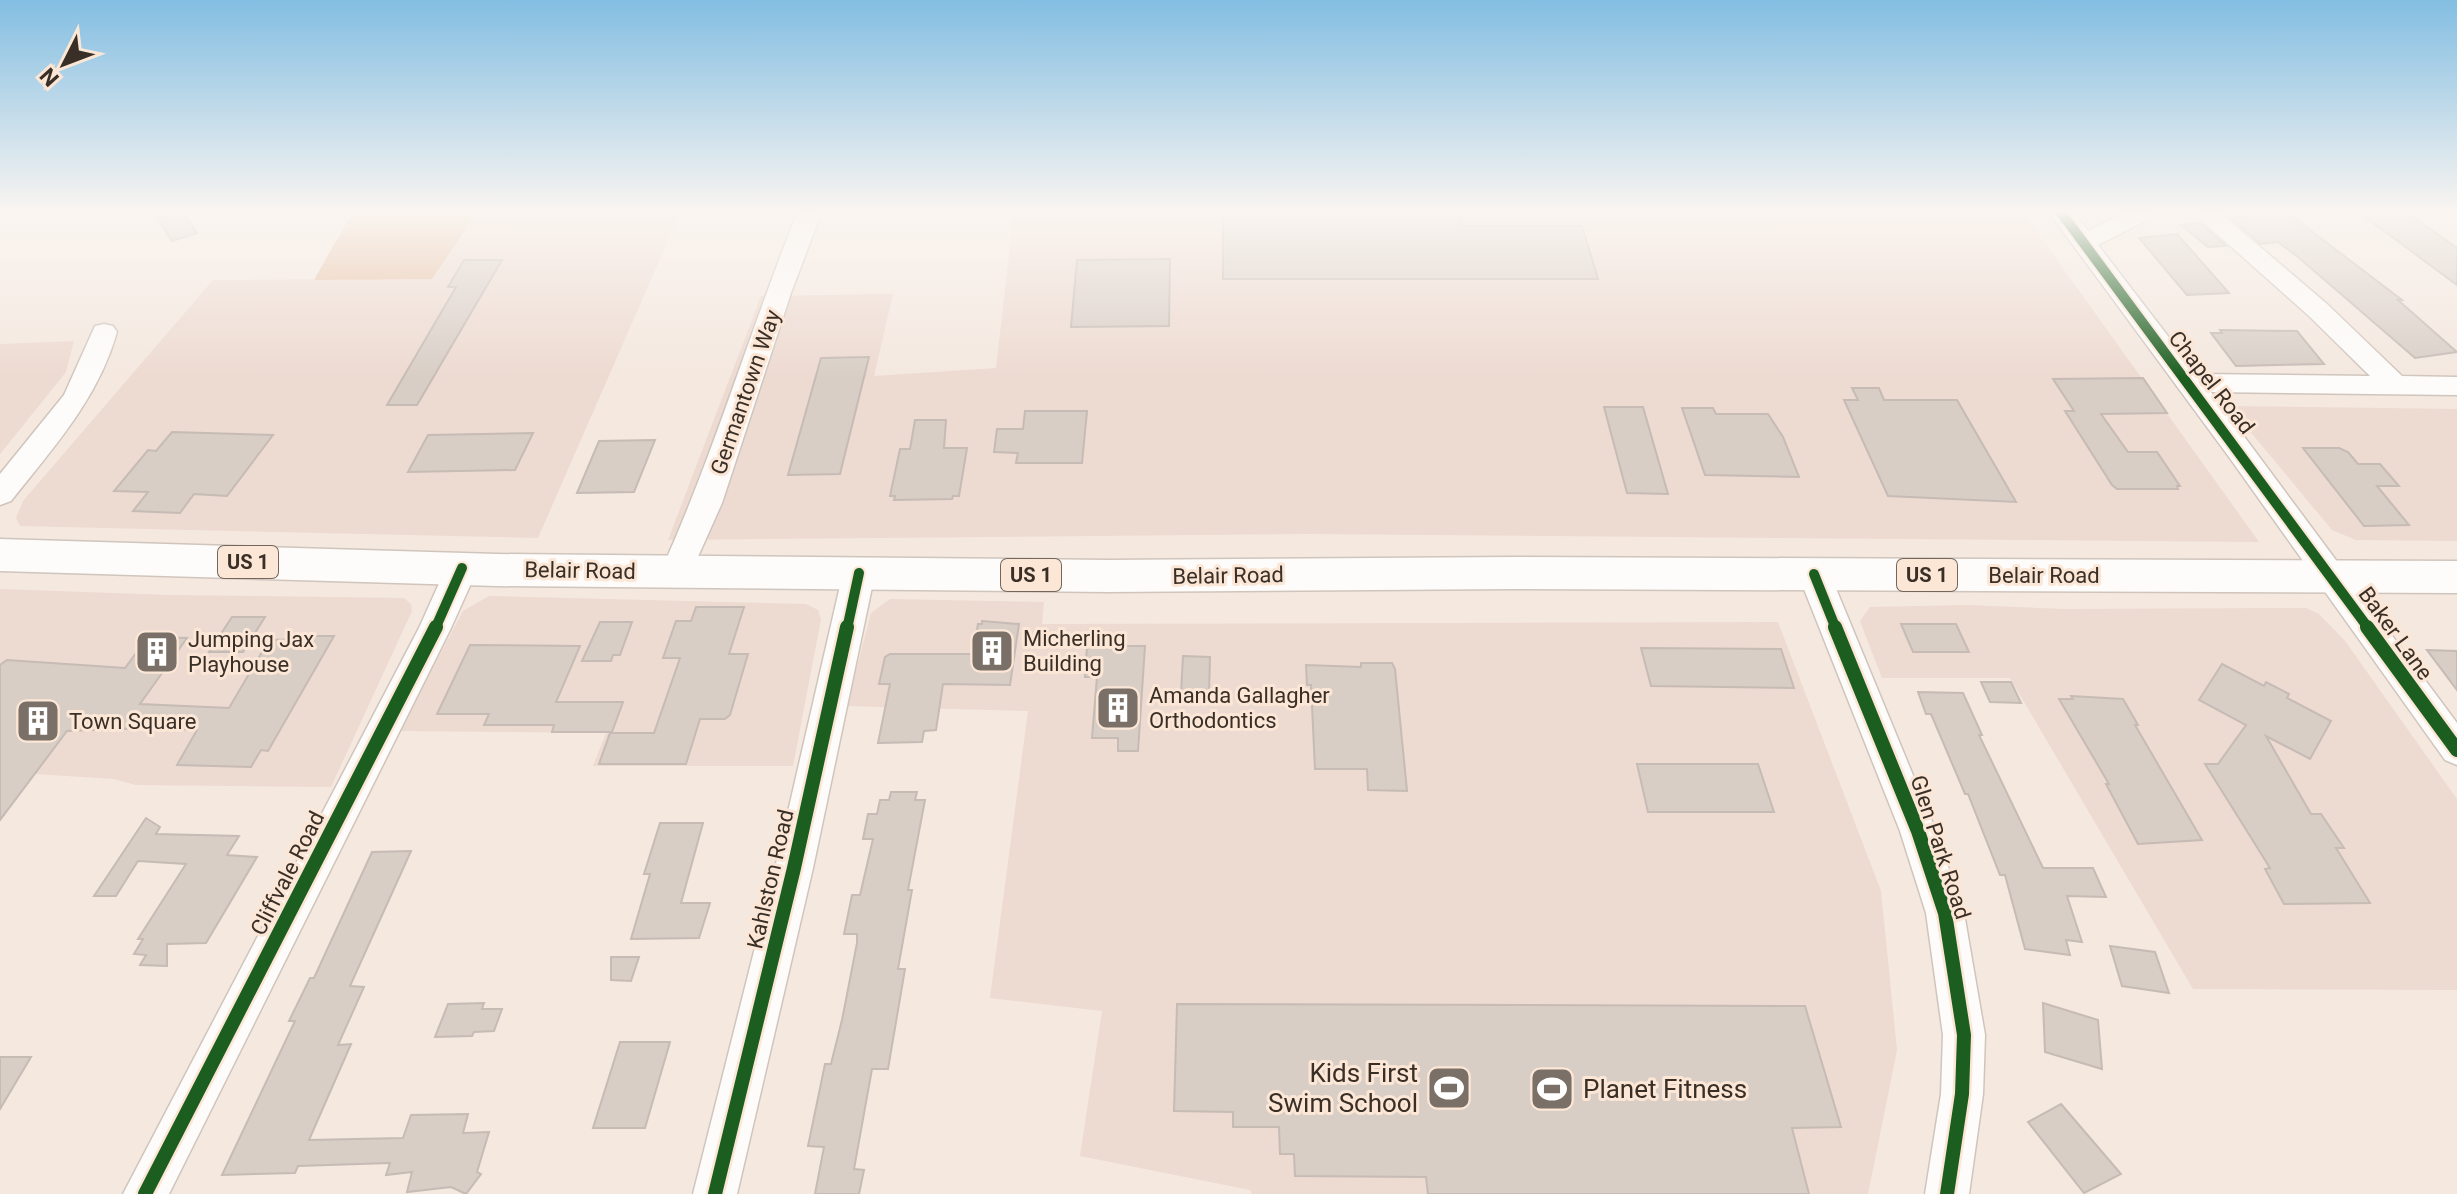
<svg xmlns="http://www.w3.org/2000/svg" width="2457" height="1194" viewBox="0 0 2457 1194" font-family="Roboto,sans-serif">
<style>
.commercial{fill:#eddad1}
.forest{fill:#e5bea0}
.building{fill:#d8cec6;stroke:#c6bbb5;stroke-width:2}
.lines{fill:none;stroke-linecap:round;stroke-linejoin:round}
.minor-casing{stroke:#d0c5bd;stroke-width:3}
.highway-casing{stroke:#d0c5bd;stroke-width:3}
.minor{fill:#fdfcfa;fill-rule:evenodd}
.highway{fill:#fdfcfa;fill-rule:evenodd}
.cycleway-far1-casing{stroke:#fce7d7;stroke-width:14}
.cycleway-casing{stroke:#fce7d7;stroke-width:19}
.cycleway-far1{stroke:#1b5e20;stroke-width:10}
.cycleway{stroke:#1b5e20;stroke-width:14}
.labels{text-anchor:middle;stroke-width:6;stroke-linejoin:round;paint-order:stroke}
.shield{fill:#fce7d7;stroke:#74665c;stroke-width:2}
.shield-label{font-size:20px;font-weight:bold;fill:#392f27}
.street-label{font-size:22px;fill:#392f27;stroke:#fce7d7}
.poi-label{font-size:22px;fill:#392f27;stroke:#fce7d7;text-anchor:start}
.near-poi-label{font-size:26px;fill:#392f27;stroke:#fce7d7;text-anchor:end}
</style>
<rect width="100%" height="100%" fill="#f4e8df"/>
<g class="commercial">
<polygon points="478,211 681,211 538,538 20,526 16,518 23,501 213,280 432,279"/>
<polygon points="1014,211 2022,211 2259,542 1310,534 668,540 761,296 893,294 874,376 996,368"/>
<polygon points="74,341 66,372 0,454 0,344"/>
<polygon points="2229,406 2457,409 2457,541 2356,540 2332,530"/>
<polygon points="0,589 169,595 404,598 411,604 412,611 331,787 136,785 114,779 35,774 0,821"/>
<polygon points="489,596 806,604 818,610 821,619 793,766 593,766 606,733 399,731 463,611"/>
<polygon points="890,599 1044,602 1042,624 1778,622 1881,891 1897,1050 1868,1194 1252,1194 1250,1190 1080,1156 1102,1011 990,998 1028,711 847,706 871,613"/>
<polygon points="1967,605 2064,609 2306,608 2319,614 2345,641 2457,799 2457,990 2193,989 2010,678 1882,678 1860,621 1870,607"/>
</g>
<polygon class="forest" points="353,211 478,211 432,279 314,280"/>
<g class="building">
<polygon points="169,211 182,211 197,233 172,241 156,216"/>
<polygon points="1223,211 1460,211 1463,226 1582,226 1598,279 1223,279"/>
<polygon points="2238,211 2285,211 2402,300 2398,300 2457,352 2415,358 2298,257 2278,242 2261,244 2232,219 2245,217"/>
<polygon points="2357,211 2405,211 2457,248 2457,285"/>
<polygon points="2200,223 2226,246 2208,247 2181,225"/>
<polygon points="2177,234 2229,293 2187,295 2139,238"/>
<polygon points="1170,259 1169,326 1071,327 1077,260"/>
<polygon points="464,260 502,260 417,405 387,405 456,287 448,287"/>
<polygon points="2220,330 2297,331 2324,364 2236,366 2211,333 2222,333"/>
<polygon points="869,357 840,474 788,475 821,358"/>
<polygon points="2143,378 2167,413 2101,414 2128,452 2157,452 2180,486 2177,486 2178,489 2117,489 2112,485 2065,411 2074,411 2053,379"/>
<polygon points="1852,388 1879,388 1884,400 1957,400 2016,502 1888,496 1844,400 1858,400"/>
<polygon points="1604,407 1643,407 1668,494 1627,493"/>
<polygon points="1682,408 1713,408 1716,414 1768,414 1783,437 1799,477 1705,475"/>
<polygon points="1025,411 1087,411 1082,463 1016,463 1018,453 994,452 997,429 1023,429"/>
<polygon points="915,420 946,420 944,448 967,448 959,496 953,496 952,499 894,500 895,496 890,496 900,449 910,449"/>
<polygon points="172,432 273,435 227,496 194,494 180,513 133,511 148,492 114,491 148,450 156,451"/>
<polygon points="533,433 515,470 408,472 428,435"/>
<polygon points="655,440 634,492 577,493 599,441"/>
<polygon points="2303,448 2339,448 2348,452 2358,464 2380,464 2399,486 2377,486 2409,525 2364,526"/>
<polygon points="696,607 744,607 729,654 748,654 730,715 725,719 700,719 686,764 599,764 610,733 654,733 680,658 663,658 676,621 691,621"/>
<polygon points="232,617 265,617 243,652 209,652"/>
<polygon points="982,621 1019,624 1010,685 943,684 936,730 924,731 922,742 878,743 890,684 879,684 885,657 890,654 973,654 978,624 982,624"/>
<polygon points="600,622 632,622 620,655 613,655 611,661 582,661"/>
<polygon points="1901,624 1956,624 1969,652 1913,652"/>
<polygon points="309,636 334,636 268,751 261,750 251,767 177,765 197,730 147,728 67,731 0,820 0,665 7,660 125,668 148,637 187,638 140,704 229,708 269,640 307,639"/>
<polygon points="470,645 580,646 556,702 623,702 612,732 552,732 554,725 484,725 489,714 437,714"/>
<polygon points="1087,646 1145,646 1138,751 1118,751 1118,738 1092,738 1097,677 1085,677"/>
<polygon points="1641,648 1781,649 1794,688 1651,686"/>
<polygon points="2427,650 2457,651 2457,690"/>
<polygon points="1183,656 1210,657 1209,694 1181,694"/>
<polygon points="1361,663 1392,663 1395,669 1407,791 1368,790 1367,769 1315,769 1311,685 1307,685 1306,665 1361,667"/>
<polygon points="2222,664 2264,686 2266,682 2289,694 2287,698 2331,721 2310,759 2266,736 2311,814 2321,814 2344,848 2336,848 2370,903 2284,904 2265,869 2270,868 2205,764 2218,764 2246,725 2199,700"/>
<polygon points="1981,682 2011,682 2021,703 1990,702"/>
<polygon points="1918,692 1963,693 1982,735 1979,735 2043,868 2093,868 2106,897 2067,896 2082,942 2066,940 2070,955 2025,949 2005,875 2000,875 1968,794 1965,794 1931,714 1926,714"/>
<polygon points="2071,696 2123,699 2138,725 2135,725 2202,840 2138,844 2106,784 2109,784 2059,699 2073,699"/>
<polygon points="1637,764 1758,764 1774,812 1648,812"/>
<polygon points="891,792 917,792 915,800 925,800 908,890 912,890 898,969 905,969 888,1069 872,1069 854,1169 864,1170 859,1194 815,1194 824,1147 808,1146 825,1064 831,1064 842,1020 857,943 857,934 844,934 852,895 860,895 873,839 863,839 868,814 877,814 880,800 889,800"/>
<polygon points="146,818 160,827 156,834 239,836 227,855 257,857 206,943 167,944 167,966 140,965 146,955 134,954 143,939 138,939 186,864 138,861 116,896 94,896"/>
<polygon points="660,823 703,823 681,903 710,903 699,938 631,939 650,874 644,874"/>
<polygon points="411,851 350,986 364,987 338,1045 351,1044 309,1140 403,1138 411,1115 468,1114 463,1133 489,1132 477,1172 481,1174 466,1194 451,1187 407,1192 412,1172 386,1175 390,1163 298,1166 295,1173 222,1175 295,1021 289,1021 310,978 314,978 372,852"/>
<polygon points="2110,946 2155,952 2169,993 2122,986"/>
<polygon points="611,957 639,957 631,981 611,980"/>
<polygon points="484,1003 482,1009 502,1009 494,1031 474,1032 472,1036 435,1037 448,1004"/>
<polygon points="2043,1003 2098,1020 2102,1069 2045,1052"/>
<polygon points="1177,1004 1805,1006 1841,1127 1792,1128 1809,1194 1428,1194 1426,1177 1295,1176 1294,1154 1280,1154 1279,1127 1233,1127 1233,1112 1174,1111"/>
<polygon points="620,1042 670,1042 645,1128 593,1128"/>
<polygon points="0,1057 31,1057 0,1109"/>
<polygon points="2061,1104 2121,1174 2084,1193 2028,1122"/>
</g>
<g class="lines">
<g class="minor-casing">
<g id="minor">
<path d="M798,211h24l-31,82 -69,210 -34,76 -11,4 -11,-4 -5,-8c53,-117 89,-241 137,-360z"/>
<polygon points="2048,211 2073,211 2088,231 2128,211 2159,211 2155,216 2098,245 2197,374 2370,376 2309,316 2191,211 2218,211 2327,304 2402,376 2457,377 2457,395 2211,392 2457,723 2457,765 2445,760 2229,457"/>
<path d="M104,324l9,2 4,6c-19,67 -64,116 -106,169l-11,4v-31l64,-79 31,-69z"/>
<polygon points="462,556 473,560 478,568 451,628 169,1194 123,1194 419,628 446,568 451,560"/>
<polygon points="859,561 870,565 875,573 813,868 737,1194 693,1194 775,868 843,573 848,565"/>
<polygon points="1814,562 1825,566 1830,574 1936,831 1964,913 1985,1035 1983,1094 1969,1194 1925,1194 1941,1094 1943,1035 1926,913 1900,831 1798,574 1803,566"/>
</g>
</g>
<g class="highway-casing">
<polygon id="highway" points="0,539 497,554 1108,560 1513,557 2457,561 2457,593 1513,589 1108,592 497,586 0,571"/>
</g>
<use href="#minor" class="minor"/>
<use href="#highway" class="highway"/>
<g class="cycleway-far1-casing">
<g id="cycleway-far1">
<polyline points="2060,211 2369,629"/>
<polyline points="1814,574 1836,629"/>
<polyline points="435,629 462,568"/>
<polyline points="847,629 859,573"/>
</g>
</g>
<g class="cycleway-casing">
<g id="cycleway">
<polyline points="1835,627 1918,831 1945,913 1964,1035 1962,1094 1947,1194"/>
<polyline points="2367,627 2457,750"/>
<polyline points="145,1194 436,627"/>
<polyline points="715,1194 794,868 847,627"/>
</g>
</g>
<use href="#cycleway-far1" class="cycleway-far1"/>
<use href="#cycleway" class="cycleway"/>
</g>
<linearGradient id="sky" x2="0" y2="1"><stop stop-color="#83bee2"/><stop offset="0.56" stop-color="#faf5f1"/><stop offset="1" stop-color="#faf5f1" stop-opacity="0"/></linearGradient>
<rect width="2457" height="378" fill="url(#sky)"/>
<defs>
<g id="building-square" transform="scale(2.3)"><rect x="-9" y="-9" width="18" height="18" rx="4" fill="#7a7067" stroke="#fce7d7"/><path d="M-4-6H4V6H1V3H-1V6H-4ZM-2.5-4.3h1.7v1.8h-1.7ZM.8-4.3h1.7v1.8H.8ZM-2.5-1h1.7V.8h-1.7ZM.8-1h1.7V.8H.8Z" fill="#fff"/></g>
<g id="stadium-square" transform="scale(2.3)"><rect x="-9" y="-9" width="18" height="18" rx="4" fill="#7a7067" stroke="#fce7d7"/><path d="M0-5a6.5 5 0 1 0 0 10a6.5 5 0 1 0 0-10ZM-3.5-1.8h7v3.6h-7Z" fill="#fff"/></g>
</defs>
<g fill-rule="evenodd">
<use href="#building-square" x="992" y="651"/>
<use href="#building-square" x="157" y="652"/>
<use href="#building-square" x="1118" y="708"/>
<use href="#building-square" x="38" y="721"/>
<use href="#stadium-square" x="1449" y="1088"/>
<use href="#stadium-square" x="1552" y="1089"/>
</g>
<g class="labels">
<g class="shield">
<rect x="218" y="546" width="60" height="32" rx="6"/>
<rect x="1001" y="559" width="60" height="32" rx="6"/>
<rect x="1897" y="559" width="60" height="32" rx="6"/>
</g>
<g class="shield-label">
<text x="248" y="569">US 1</text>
<text x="1031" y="582">US 1</text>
<text x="1927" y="582">US 1</text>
</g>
<g class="street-label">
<text transform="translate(2212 382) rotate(52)" y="8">Chapel Road</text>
<text transform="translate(745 392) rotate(-71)" y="8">Germantown Way</text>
<text transform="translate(580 570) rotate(1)" y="8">Belair Road</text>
<text transform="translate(1228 575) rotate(-1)" y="8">Belair Road</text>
<text x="2044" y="583">Belair Road</text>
<text transform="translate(2396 633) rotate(54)" y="8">Baker Lane</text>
<text transform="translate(1941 847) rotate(72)" y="8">Glen Park Road</text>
<text transform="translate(287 873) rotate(-63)" y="8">Cliffvale Road</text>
<text transform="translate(770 879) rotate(-77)" y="8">Kahlston Road</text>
</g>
<g class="poi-label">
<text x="1023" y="646">Micherling<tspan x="1023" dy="25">Building</tspan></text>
<text x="188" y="647">Jumping Jax<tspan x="188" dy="25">Playhouse</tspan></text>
<text x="1149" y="703">Amanda Gallagher<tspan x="1149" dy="25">Orthodontics</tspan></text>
<text x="69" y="729">Town Square</text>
</g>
<g class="near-poi-label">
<text x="1418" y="1082">Kids First<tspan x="1418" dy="30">Swim School</tspan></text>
<text x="1583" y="1098" text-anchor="start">Planet Fitness</text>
</g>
</g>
<g transform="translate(64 64) rotate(228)" stroke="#fce7d7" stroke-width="6" paint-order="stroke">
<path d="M0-6L14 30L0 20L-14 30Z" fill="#392f27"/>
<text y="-12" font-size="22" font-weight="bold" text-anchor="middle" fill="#392f27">N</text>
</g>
</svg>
